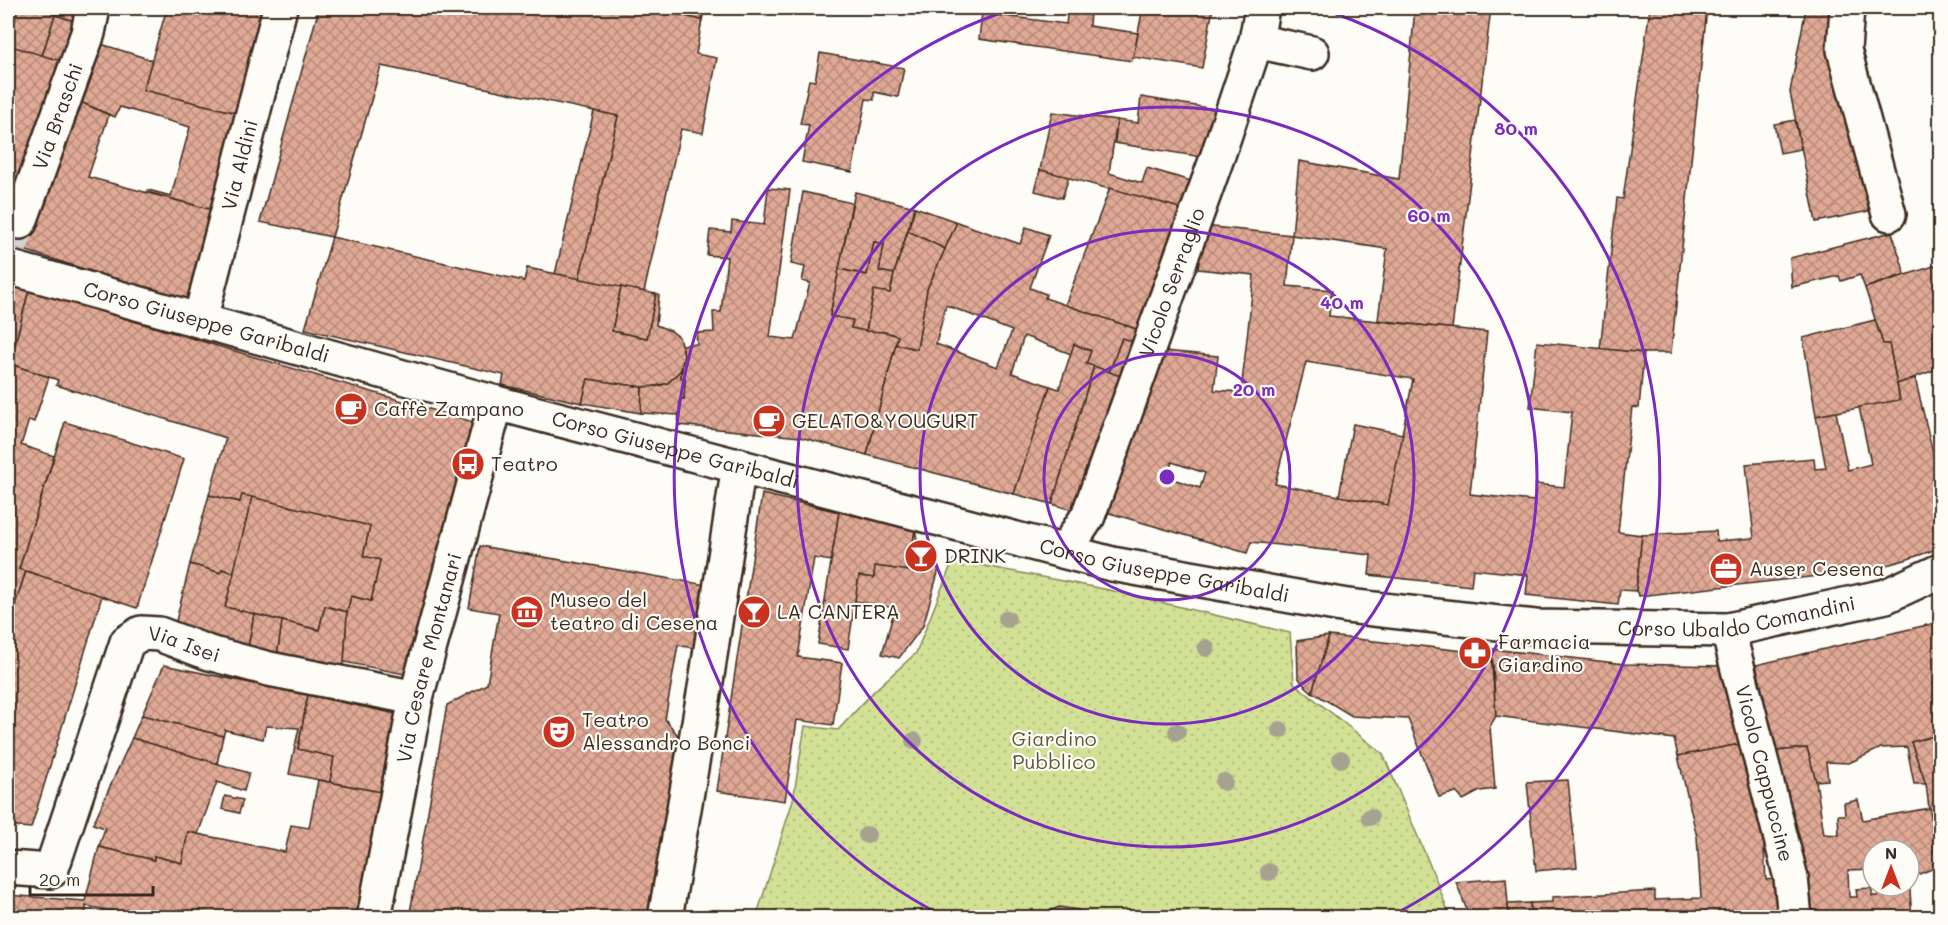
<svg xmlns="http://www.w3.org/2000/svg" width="1948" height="925" viewBox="0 0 1948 925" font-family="Mali,sans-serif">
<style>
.park{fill:url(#park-dots);stroke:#86865a;stroke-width:1.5}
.building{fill:url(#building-cross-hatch);stroke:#3b2a1e;stroke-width:1.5;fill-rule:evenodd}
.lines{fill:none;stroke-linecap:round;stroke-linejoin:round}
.street-tunnel{stroke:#d6d2cc;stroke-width:33;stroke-dasharray:33 16;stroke-linecap:butt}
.street-casing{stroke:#3b2a1e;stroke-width:38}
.street{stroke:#fdfcf7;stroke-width:33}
.tree{fill:#a7a290}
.ring{fill:none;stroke:#7b2cbf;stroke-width:3}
.labels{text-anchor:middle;stroke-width:4.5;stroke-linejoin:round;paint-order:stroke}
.street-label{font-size:20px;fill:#3b2a1e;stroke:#fdfcf7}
.poi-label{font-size:20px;fill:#3b2a1e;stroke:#fdfcf7;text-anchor:start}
.park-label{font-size:20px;fill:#61583c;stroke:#fdfcf7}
.centre{fill:#7b2cbf;stroke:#fdfcf7;stroke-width:3}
.ring-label{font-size:18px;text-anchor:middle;font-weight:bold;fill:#7b2cbf;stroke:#fdfcf7;stroke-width:4.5;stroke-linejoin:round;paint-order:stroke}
</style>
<defs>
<pattern id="park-dots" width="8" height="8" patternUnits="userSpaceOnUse" patternTransform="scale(1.5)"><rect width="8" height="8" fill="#d2e195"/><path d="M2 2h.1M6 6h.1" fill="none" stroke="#b5c180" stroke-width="1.8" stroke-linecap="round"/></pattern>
<pattern id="building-cross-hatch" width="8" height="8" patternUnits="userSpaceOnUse" patternTransform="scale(1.5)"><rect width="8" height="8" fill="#e0a996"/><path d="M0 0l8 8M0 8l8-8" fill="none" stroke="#b78a7a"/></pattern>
</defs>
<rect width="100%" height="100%" fill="#fdfcf7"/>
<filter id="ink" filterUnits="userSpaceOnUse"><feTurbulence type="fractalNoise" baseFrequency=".0167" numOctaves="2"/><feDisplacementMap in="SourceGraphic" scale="12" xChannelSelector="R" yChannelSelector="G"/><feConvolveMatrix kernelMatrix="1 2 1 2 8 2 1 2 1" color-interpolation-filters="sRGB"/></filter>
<g filter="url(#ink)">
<polygon class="park" points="953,560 1109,590 1290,633 1294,683 1383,754 1437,882 1450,917 756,918 793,800 805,726 838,730 874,691 916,653"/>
<g class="building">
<polygon points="8,8 18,8 8,46"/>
<polygon points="18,8 80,8 77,22 55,15 42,56 8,46"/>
<polygon points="167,8 268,8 241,114 143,90"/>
<polygon points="319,8 650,8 702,20 696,54 717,58 703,133 681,129 644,292 579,279 618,116 381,66 332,237 260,222"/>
<polygon points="674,8 705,8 702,20 673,13"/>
<polygon points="1143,8 1213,8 1202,68 1133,57"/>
<polygon points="1415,8 1491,8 1452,329 1378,320 1387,249 1292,235 1299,161 1399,179"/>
<polygon points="1650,8 1707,8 1671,353 1644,353 1600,349 1617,198 1623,199"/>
<polygon points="1806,8 1840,8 1837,53 1869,211 1816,222 1790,92"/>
<polygon points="1068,9 1090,12 1089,26 1138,33 1132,61 979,39 982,13 1066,24"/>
<polygon points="55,15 77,22 68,63 42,56"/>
<polygon points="101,44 152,60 143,90 241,114 216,211 147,192 148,190 171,196 190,127 120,107 115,117 78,101"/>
<polygon points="8,45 68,63 78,101 109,115 88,177 216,211 192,303 8,245"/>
<polygon points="820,53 904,68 898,97 874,92 874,100 866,99 852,172 802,162 809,125 800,124 809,80 815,81"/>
<polygon points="1141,97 1215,109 1208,158 1115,143 1117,120 1138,123"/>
<polygon points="594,111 618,116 579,279 555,274"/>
<polygon points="1052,112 1117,120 1109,173 1142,183 1147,168 1191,181 1193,174 1202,177 1190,211 1040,170"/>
<polygon points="1795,120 1801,149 1780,153 1774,124"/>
<polygon points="1040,170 1069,177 1062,198 1035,191"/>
<polygon points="768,188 790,190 770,337 795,340 810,283 802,281 805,267 791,264 803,192 852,203 830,316 853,320 851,328 886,332 898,336 867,455 800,437 678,425 680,399 684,399 685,378 681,378 684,354 682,345 697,344 696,333 714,332 713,312 721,312 727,257 707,255 710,230 731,232 732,221 764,225"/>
<polygon points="1110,188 1190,211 1148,333 1065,305"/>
<polygon points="855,192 915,207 894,274 879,271 884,244 874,242 867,275 839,269"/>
<polygon points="915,207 957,222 945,249 908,231"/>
<path d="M957,222l63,22 6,-17 23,8 -19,53 16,6 -1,4 103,35 -4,13 -22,-8 -13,35 -23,-9 5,-13 -17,-7 -3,10 -47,-18 -12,37 38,13 -36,108 -147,-39 29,-111 21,5 10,-60zM946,305l66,26 -14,36 -62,-23z"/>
<path d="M1203,226l89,9 -5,51 45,4 -3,26 158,16 -17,162 64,7 2,-17 28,3 8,-75 -42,-5 7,-65 107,11 -5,55 -7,-1 -14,125 24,3 -6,56 -16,-1 -2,15 -92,-10 2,-20 -55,-6 -2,17 -102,-11 2,-20 -120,-13 -4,11 -148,-43 65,-159 54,5 -4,34 27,2 13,-117 -56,-6zM1306,362l107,17 -25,126 -113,-21zM1172,462l33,11 -5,15 -33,-11z"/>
<polygon points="908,231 945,249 927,289 917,349 896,344 898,336 886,332 866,331 874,290 890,293 894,274"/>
<polygon points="1892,232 1905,274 1865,288 1860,275 1841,281 1839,276 1792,287 1790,258"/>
<polygon points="332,237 524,281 527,268 621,287 612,331 647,338 656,294 659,295 656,325 671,331 679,337 684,354 681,370 668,383 647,388 588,379 582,403 502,385 504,375 305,329"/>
<polygon points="874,242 884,244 879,271 894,274 890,293 874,290 866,331 851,328 853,320 830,316 839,269 867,275"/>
<polygon points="1940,264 1940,368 1897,384 1889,344 1883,344 1865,288"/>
<polygon points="8,284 29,290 8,372"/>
<polygon points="621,287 656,294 647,338 612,331"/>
<polygon points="29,290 473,422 404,674 344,662 347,612 351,596 371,601 380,560 363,556 370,526 242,495 240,502 209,495 226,438 56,385 58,380 10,364"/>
<polygon points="1875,320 1883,344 1889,344 1900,400 1816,416 1803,338"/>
<polygon points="1122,338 1144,346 1130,380 1109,373"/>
<polygon points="1074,344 1091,351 1086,364 1094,366 1052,504 1014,494 1050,386 1059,389"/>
<polygon points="10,364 49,377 34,422 29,420 21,445 54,456 19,569 26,571 8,627 8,372"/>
<polygon points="1094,366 1130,380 1079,512 1052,504"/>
<polygon points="681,370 681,378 685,378 684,399 680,399 679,415 641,413 642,387 659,386 668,383"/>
<polygon points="1915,378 1933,453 1940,451 1940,548 1905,560 1864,571 1639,596 1636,591 1642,535 1716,531 1717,541 1754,538 1746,464 1814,458 1815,469 1826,468 1816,416 1836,412 1848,470 1871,464 1859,407 1900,400 1897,384"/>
<polygon points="588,379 642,387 641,413 582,403"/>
<polygon points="65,422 184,459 137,608 19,569"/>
<polygon points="1353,424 1403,434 1388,505 1339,496"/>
<polygon points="762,494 839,512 831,561 814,558 798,657 842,663 833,725 797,720 785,801 717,791"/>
<polygon points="209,495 240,502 242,495 252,497 234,573 222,569 221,573 190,564"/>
<polygon points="252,497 370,526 363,556 380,560 371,601 351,596 347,612 325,606 319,630 225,607"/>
<polygon points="839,512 915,530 909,571 875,566 874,578 859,576 848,649 818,644"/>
<polygon points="915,530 921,556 939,569 923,626 899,658 882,654 895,608 855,601 859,576 874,578 875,566 909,571"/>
<polygon points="480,546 718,587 707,651 678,645 665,719 688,748 657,918 409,918 447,705 487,684 499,613 469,608"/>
<polygon points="190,564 221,573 222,569 234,573 225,607 254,614 248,649 175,625"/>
<polygon points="26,571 102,596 31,828 8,826 8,627"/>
<polygon points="325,606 347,612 344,662 341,673 277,656 282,621 319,630"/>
<polygon points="254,614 282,621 277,656 248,649"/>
<polygon points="1940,622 1940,735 1911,742 1926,784 1914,784 1907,747 1881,748 1849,763 1826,762 1828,780 1816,781 1807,748 1776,751 1756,665"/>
<polygon points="1329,636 1491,654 1496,716 1490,726 1495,789 1480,791 1463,800 1456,792 1439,797 1408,719 1352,716 1312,692"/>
<polygon points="1329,636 1312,692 1303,684 1298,677 1297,641"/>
<polygon points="1492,649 1625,664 1723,666 1745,743 1678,756 1674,739 1496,716"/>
<polygon points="164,665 308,695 298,749 334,757 330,782 289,774 299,728 266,726 263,739 225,730 223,736 142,715"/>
<polygon points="308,695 401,715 386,793 330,782 334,757 298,749"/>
<polygon points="142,715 223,736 217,764 132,738"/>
<polygon points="1938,735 1940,743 1940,897 1926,784 1911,742"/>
<polygon points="132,738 249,773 244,791 217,782 198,834 188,832 182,863 154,856 154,860 99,847 105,828 93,824"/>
<polygon points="1745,743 1761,802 1766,880 1779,878 1781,918 1531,918 1530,903 1552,902 1552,897 1655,891 1655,900 1701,898 1697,837 1678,756"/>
<path d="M1807,748l9,33 8,53 15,1 -1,-20h7l-1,-12 14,-3 5,20 67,-12 7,59 -28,11 3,40h-17l-1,-4 -80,3 -38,-166zM1873,850h36v36h-31v10h-6v-8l-16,1 1,8h-8l-1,-27 25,-1z"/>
<polygon points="318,780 386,793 364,918 147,918 86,906 86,918 8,918 8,895 85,901 99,847 154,860 154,856 182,863 188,832 285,852 291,825 309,828"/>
<polygon points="1568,780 1577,867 1536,871 1527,782"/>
<polygon points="225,796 243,800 239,813 222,809"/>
<polygon points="1506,878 1509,918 1470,918 1456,882"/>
<polygon points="1530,903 1531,918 1509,918 1508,904"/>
<polygon points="1059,907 1078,910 1088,918 1038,918 1040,915"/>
<polygon points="1894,914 1895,918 1814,917"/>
</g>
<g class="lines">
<polyline class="street-tunnel" points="11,246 20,222"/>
<g class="street-casing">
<g id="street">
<polyline points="1847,8 1844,50 1889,214"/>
<polyline points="1256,41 1312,53"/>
<path id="s1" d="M20,222l68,-189 5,-25"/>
<path id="s2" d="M8,267l488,136 616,161 235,42 188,21 193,3 158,-34 54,-25"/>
<path id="s3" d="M200,320l80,-312"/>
<path id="s4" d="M1065,551l23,-35 130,-361 38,-114 6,-33"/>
<path id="s5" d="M1728,630l63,248 4,40"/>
<path id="s6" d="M8,868l43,3 76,-229 14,-9 18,1 50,19 60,16 147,29"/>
<path id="s7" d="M374,918l42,-220 80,-295"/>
<polyline points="665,918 706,682 739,465"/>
</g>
</g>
<use href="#street" class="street"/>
</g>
<g class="tree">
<circle cx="1007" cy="619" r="9"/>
<circle cx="1206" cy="648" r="9"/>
<circle cx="1280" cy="730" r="9"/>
<circle cx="1177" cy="732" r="9"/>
<circle cx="914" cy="741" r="9"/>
<circle cx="1341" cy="759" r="9"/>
<circle cx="1224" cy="782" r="9"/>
<circle cx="1370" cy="817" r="9"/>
<circle cx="867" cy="835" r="9"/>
<circle cx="1269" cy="872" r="9"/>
</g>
</g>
<g class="ring">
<circle cx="1167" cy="477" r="123"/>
<circle cx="1167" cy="477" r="247"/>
<circle cx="1167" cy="477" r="370"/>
<path d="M943 916A493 493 0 0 1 1015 8M1319 8A493 493 0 0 1 1391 916"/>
</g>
<defs>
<g id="cafe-disc" transform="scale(1.725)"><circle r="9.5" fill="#c8321e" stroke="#fdfcf7"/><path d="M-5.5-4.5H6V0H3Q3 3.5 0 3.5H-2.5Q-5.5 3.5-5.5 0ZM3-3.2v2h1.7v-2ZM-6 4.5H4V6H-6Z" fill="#fff"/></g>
<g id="bus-disc" transform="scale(1.725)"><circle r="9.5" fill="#c8321e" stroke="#fdfcf7"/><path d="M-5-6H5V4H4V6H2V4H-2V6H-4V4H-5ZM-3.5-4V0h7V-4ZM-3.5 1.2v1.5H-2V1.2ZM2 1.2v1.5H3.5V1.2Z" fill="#fff"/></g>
<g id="bar-disc" transform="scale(1.725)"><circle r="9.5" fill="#c8321e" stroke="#fdfcf7"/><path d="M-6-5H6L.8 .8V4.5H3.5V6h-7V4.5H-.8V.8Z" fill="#fff"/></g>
<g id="office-disc" transform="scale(1.725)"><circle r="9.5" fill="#c8321e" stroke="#fdfcf7"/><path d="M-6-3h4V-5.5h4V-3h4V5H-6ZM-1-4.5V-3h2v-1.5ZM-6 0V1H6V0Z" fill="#fff"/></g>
<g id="museum-disc" transform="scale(1.725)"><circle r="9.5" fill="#c8321e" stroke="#fdfcf7"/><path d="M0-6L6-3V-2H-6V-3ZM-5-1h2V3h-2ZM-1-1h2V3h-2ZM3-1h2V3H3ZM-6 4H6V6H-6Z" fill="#fff"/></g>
<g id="pharmacy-disc" transform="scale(1.725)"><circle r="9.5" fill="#c8321e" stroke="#fdfcf7"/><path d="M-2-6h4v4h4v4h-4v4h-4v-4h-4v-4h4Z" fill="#fff"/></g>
<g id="theatre-disc" transform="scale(1.725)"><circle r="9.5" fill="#c8321e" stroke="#fdfcf7"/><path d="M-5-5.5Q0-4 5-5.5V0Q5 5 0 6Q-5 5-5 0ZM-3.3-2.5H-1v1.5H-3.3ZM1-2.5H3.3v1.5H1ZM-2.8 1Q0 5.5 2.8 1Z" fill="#fff"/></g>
</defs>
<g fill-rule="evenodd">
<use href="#cafe-disc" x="351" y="409"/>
<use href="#cafe-disc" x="769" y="421"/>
<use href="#bus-disc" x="468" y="464"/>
<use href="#bar-disc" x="921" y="556"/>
<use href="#office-disc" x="1726" y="569"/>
<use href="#museum-disc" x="527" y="612"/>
<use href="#bar-disc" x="754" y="612"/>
<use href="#pharmacy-disc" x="1475" y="653"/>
<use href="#theatre-disc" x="559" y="732"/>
</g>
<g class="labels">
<g class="street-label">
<text dy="7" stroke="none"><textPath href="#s1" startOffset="112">Via Braschi</textPath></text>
<text dy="7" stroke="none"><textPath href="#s3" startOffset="160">Via Aldini</textPath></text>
<text dy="7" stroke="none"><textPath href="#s4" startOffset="290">Vicolo Serraglio</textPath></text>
<text dy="7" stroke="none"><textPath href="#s2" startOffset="206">Corso Giuseppe Garibaldi</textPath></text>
<text dy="7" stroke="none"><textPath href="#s2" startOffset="692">Corso Giuseppe Garibaldi</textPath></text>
<text dy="7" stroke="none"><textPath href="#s2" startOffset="1196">Corso Giuseppe Garibaldi</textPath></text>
<text dy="7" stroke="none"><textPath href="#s2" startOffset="1774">Corso Ubaldo Comandini</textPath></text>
<text dy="7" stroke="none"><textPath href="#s6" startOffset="346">Via Isei</textPath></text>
<text dy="7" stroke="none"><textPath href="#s7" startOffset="266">Via Cesare Montanari</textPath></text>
<text dy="7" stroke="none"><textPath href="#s5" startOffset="148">Vicolo Cappuccine</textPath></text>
</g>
<g class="poi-label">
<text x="374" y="416">Caffè Zampano</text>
<text x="792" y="428">GELATO&amp;YOUGURT</text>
<text x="491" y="471">Teatro</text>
<text x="944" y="563">DRINK</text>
<text x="1749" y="576">Auser Cesena</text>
<text x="550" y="607">Museo del<tspan x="550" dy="23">teatro di Cesena</tspan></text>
<text x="777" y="619">LA CANTERA</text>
<text x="1498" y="649">Farmacia<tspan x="1498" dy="23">Giardino</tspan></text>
<text x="582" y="727">Teatro<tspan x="582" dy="23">Alessandro Bonci</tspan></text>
</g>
<g class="park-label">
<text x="1054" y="746">Giardino<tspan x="1054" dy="23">Pubblico</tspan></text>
</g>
</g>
<circle cx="1167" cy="477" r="9" class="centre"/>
<g class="ring-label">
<text x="1516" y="135">80 m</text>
<text x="1429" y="222">60 m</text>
<text x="1342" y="309">40 m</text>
<text x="1254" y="396">20 m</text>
</g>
<rect width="1948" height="925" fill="none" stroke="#fdfcf7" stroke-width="30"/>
<rect x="15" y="15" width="1918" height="895" fill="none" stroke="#3b2a1e" stroke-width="2" filter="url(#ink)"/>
<g transform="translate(1891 868)"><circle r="28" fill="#fdfcf7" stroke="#afa8a0" stroke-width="1.5"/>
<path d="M0-4.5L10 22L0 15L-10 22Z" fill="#c8321e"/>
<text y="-9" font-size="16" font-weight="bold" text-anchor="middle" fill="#3b2a1e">N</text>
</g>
<path d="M30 886v9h123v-9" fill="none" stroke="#3b2a1e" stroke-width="3"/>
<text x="39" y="886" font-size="18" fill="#3b2a1e" stroke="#fdfcf7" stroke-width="4.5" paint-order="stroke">20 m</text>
</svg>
